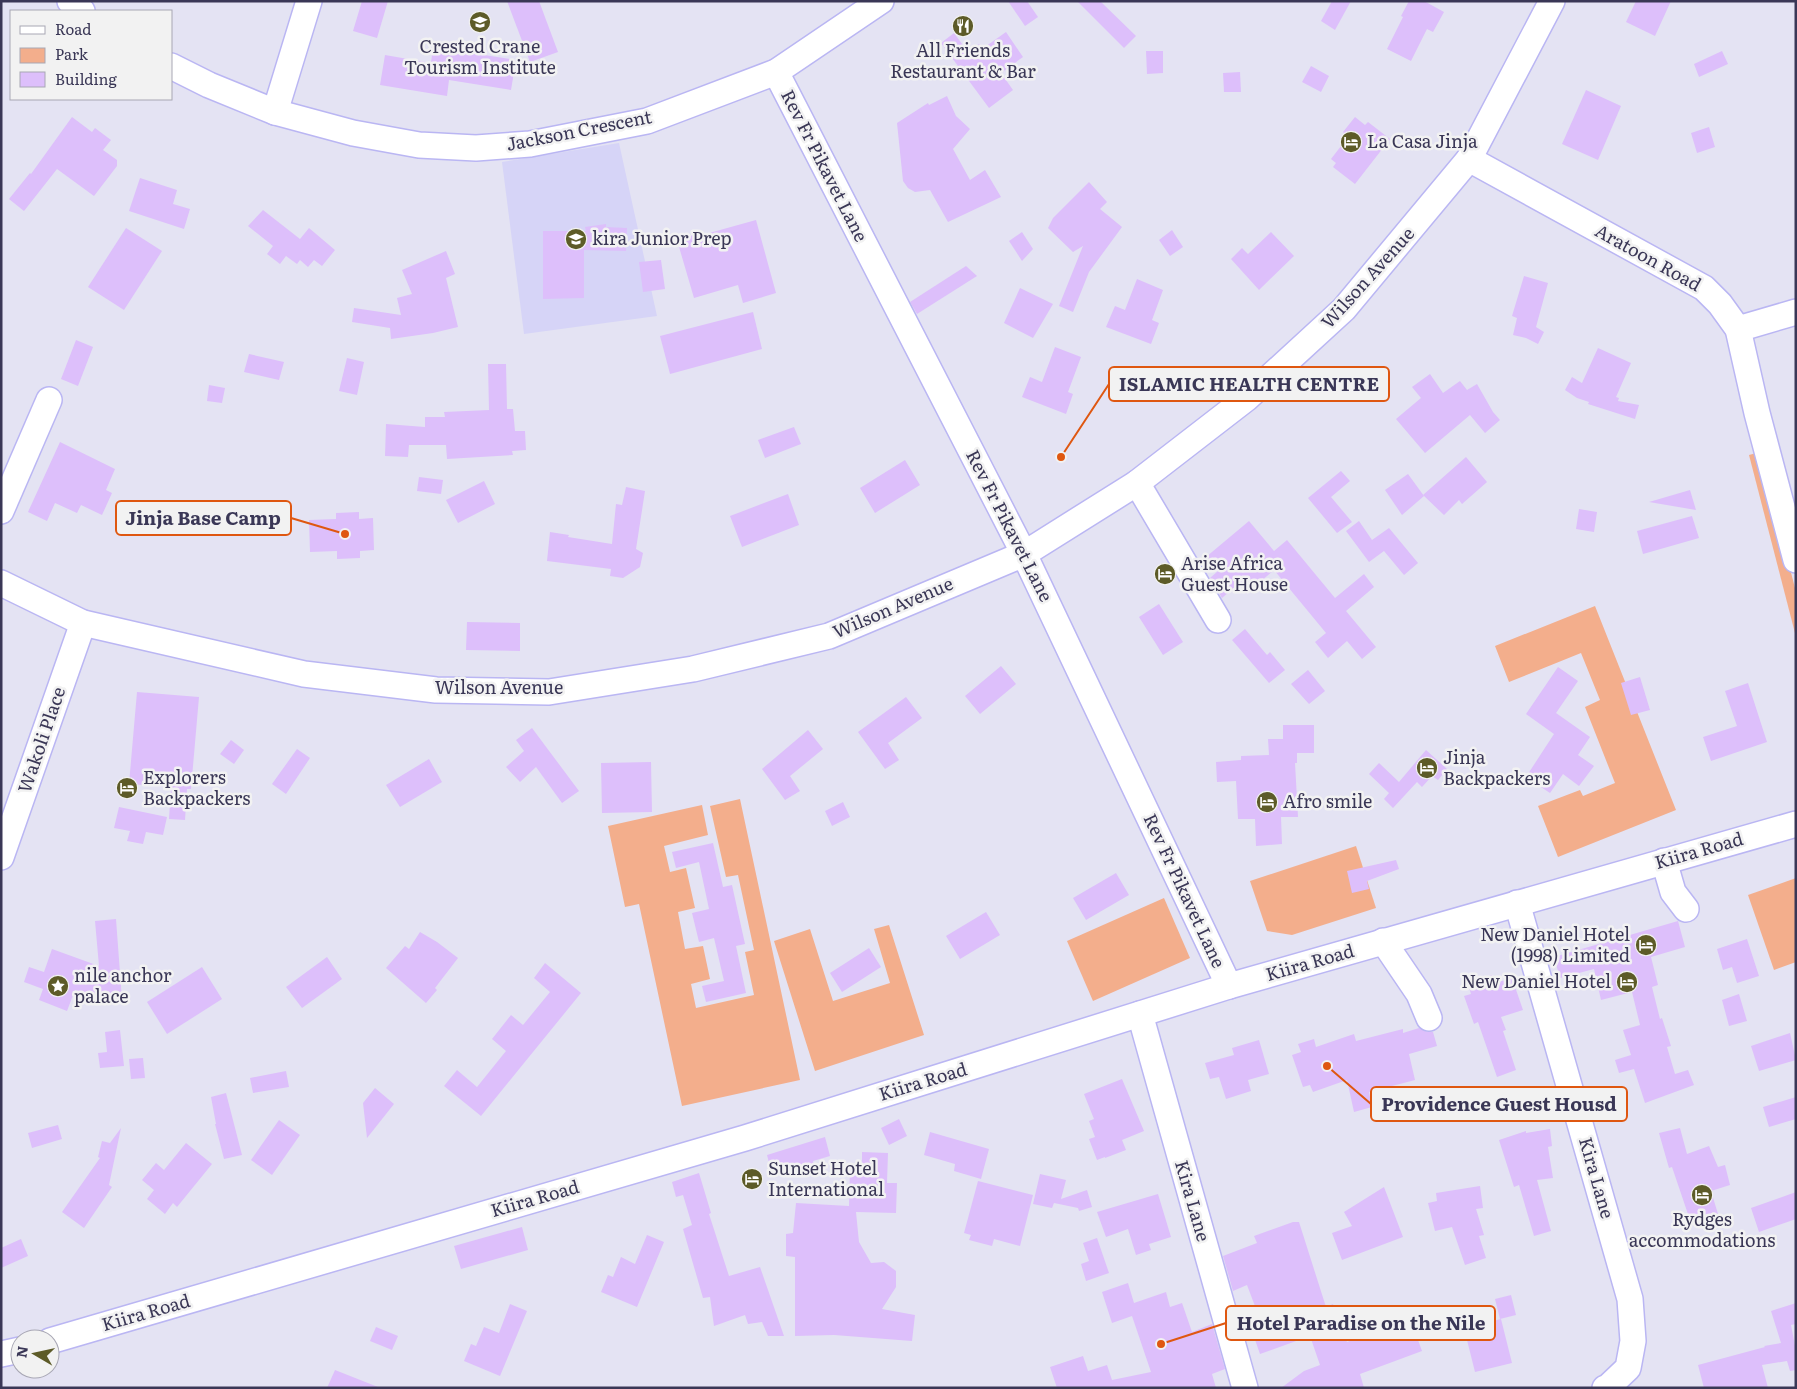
<svg xmlns="http://www.w3.org/2000/svg" width="1797" height="1389" viewBox="0 0 1797 1389" font-family="Literata,serif">
<style>
.built{fill:#d6d4f7}
.green{fill:#f3ae8c}
.building{fill:#ddbffb}
.lines{fill:none;stroke-linecap:round;stroke-linejoin:round}
.minor-casing{stroke:#bab6f3;stroke-width:28}
.minor{stroke:#fff;stroke-width:25}
.labels{text-anchor:middle;stroke-width:5;stroke-linejoin:round;paint-order:stroke}
.poi-label{font-size:18px;fill:#3a3756;stroke:#f2f2f2;text-anchor:start}
.street-label{font-size:18px;fill:#3a3756;stroke:#f2f2f2}
.leader{fill:none;stroke:#df5710;stroke-width:2}
.callout-dot{fill:#df5710;stroke:#f2f2f2;stroke-width:2}
.callout{fill:#f2f2f2;stroke:#df5710;stroke-width:2}
.callout-label{font-size:19px;text-anchor:middle;font-weight:bold;fill:#3a3756}
</style>
<rect width="100%" height="100%" fill="#e4e3f3"/>
<polygon class="built" points="619,143 657,316 524,334 502,162"/>
<g class="green">
<polygon points="1760,452 1796,592 1796,637 1749,455"/>
<polygon points="1595,606 1676,810 1558,857 1538,806 1580,790 1583,796 1615,783 1585,707 1600,700 1581,653 1509,682 1495,646"/>
<polygon points="740,799 800,1080 682,1106 639,904 625,907 608,826 702,805 708,835 664,846 670,872 686,868 695,908 678,912 685,949 703,946 710,979 691,984 696,1008 754,995 745,952 754,950 738,875 726,877 710,806"/>
<polygon points="1356,846 1376,908 1292,935 1267,931 1250,881"/>
<polygon points="1796,878 1796,962 1774,970 1748,895"/>
<polygon points="1164,898 1190,958 1093,1001 1067,941"/>
<polygon points="889,925 924,1035 815,1071 774,941 810,929 833,1001 890,983 874,929"/>
</g>
<g class="building">
<polygon points="362,1 388,1 377,38 353,31"/>
<polygon points="507,1 539,1 558,52 530,62"/>
<polygon points="1008,1 1027,1 1038,17 1025,26"/>
<polygon points="1077,1 1100,1 1136,36 1124,48"/>
<polygon points="1332,1 1351,1 1335,30 1321,21"/>
<polygon points="1409,1 1424,1 1444,12 1433,32 1427,29 1411,61 1387,49 1403,17 1401,16"/>
<polygon points="1636,1 1671,1 1655,36 1626,22"/>
<polygon points="1006,32 1023,57 1001,73 1013,90 989,108 941,43 954,33 968,52 979,44 982,49"/>
<polygon points="433,47 516,60 511,90 449,80 447,96 380,85 385,55 431,63"/>
<polygon points="1146,51 1163,51 1163,73 1147,74"/>
<polygon points="1722,51 1728,64 1699,77 1694,64"/>
<polygon points="1311,66 1329,76 1321,92 1302,82"/>
<polygon points="1240,72 1241,92 1224,92 1223,73"/>
<polygon points="1586,90 1621,106 1598,160 1562,144"/>
<polygon points="947,96 956,116 970,129 953,149 970,180 985,170 1001,197 948,222 930,190 915,192 908,188 903,181 897,123 928,103 929,105"/>
<polygon points="72,117 92,132 95,128 111,140 103,150 117,160 117,166 94,196 57,169 24,211 9,199 30,173 31,174"/>
<polygon points="1355,117 1365,125 1368,122 1390,139 1355,184 1333,167 1336,163 1331,159 1348,137 1343,132"/>
<polygon points="1709,127 1715,147 1697,153 1691,133"/>
<polygon points="140,178 177,190 173,204 190,209 184,229 129,211"/>
<polygon points="1089,182 1107,202 1100,209 1122,227 1089,272 1073,312 1059,306 1083,246 1073,252 1048,228 1053,218"/>
<polygon points="263,210 300,239 309,228 335,250 322,266 314,260 308,267 300,260 297,264 286,256 280,264 267,254 273,246 248,226"/>
<polygon points="756,220 776,293 743,303 738,285 694,298 677,240 701,233 702,235"/>
<polygon points="606,224 606,227 627,228 626,251 584,250 584,298 543,299 543,231 586,231 585,227"/>
<polygon points="126,228 162,251 124,310 88,287"/>
<polygon points="1172,230 1183,247 1170,256 1159,240"/>
<polygon points="1022,232 1033,249 1022,261 1009,241"/>
<polygon points="1271,232 1294,256 1259,290 1231,259 1242,248 1248,254"/>
<polygon points="446,251 455,274 446,278 458,327 433,333 391,339 390,328 352,322 354,308 401,315 397,298 412,294 402,270"/>
<polygon points="661,260 665,289 643,292 639,262"/>
<polygon points="966,266 977,276 917,314 910,302"/>
<polygon points="1524,276 1548,283 1536,327 1544,332 1538,344 1526,338 1513,335 1517,318 1512,316"/>
<polygon points="1137,279 1163,290 1152,320 1159,323 1151,344 1106,327 1115,306 1125,310"/>
<polygon points="1020,288 1053,304 1033,338 1004,323"/>
<polygon points="753,312 762,349 670,374 660,336"/>
<polygon points="76,340 93,347 78,386 61,379"/>
<polygon points="1055,347 1081,357 1068,392 1073,394 1066,414 1022,397 1030,377 1042,382"/>
<polygon points="1598,348 1631,363 1616,397 1619,398 1618,401 1639,405 1635,419 1588,404 1589,402 1577,398 1565,390 1572,377 1582,383"/>
<polygon points="249,354 284,362 279,380 244,372"/>
<polygon points="347,358 364,362 357,395 339,391"/>
<polygon points="488,364 506,364 507,409 513,409 515,431 525,431 526,450 512,451 513,455 447,459 446,445 409,445 408,457 385,456 386,424 425,427 425,417 445,417 444,412 489,410"/>
<polygon points="1430,374 1443,393 1460,381 1467,390 1477,384 1493,412 1500,420 1485,433 1470,415 1425,453 1396,419 1421,398 1412,387"/>
<polygon points="209,385 225,388 222,403 207,401"/>
<polygon points="794,427 801,444 765,458 758,440"/>
<polygon points="60,442 115,469 106,490 112,493 102,515 81,505 77,513 55,503 47,521 28,512"/>
<polygon points="1466,457 1487,482 1462,504 1459,500 1444,515 1423,495"/>
<polygon points="905,460 920,485 875,513 860,488"/>
<polygon points="1341,471 1350,481 1331,497 1352,522 1337,533 1308,498"/>
<polygon points="1408,474 1424,496 1402,515 1385,490"/>
<polygon points="419,477 443,480 441,494 417,491"/>
<polygon points="484,481 495,504 458,523 446,500"/>
<polygon points="626,487 645,491 636,549 643,553 640,567 623,578 610,576 611,569 547,561 550,532 569,535 568,537 612,544 616,504 622,505"/>
<polygon points="1690,490 1696,510 1649,502"/>
<polygon points="788,494 799,525 742,547 730,516"/>
<polygon points="1579,509 1597,512 1594,532 1576,529"/>
<polygon points="359,512 359,519 373,518 374,550 360,551 360,558 337,559 337,551 310,552 309,520 336,519 336,513"/>
<polygon points="1692,516 1699,538 1643,554 1637,531"/>
<polygon points="1249,521 1274,551 1287,540 1335,598 1364,574 1374,587 1346,611 1376,647 1362,659 1347,641 1328,658 1315,642 1326,633 1274,570 1246,594 1238,584 1222,598 1210,578 1218,571 1206,557"/>
<polygon points="1359,521 1372,540 1389,528 1418,563 1404,575 1384,551 1369,562 1346,531"/>
<polygon points="1159,604 1183,642 1163,655 1139,617"/>
<polygon points="467,622 520,623 520,651 466,650"/>
<polygon points="1245,629 1267,655 1270,652 1285,670 1269,683 1232,640"/>
<polygon points="1001,666 1016,684 980,714 965,696"/>
<polygon points="1558,667 1578,681 1556,713 1590,737 1578,755 1594,766 1579,786 1563,774 1550,793 1526,777 1554,734 1526,714"/>
<polygon points="1308,670 1325,691 1309,704 1291,684"/>
<polygon points="1640,677 1650,710 1631,715 1621,683"/>
<polygon points="1748,683 1767,742 1711,761 1703,737 1737,726 1725,691"/>
<polygon points="137,692 199,697 191,789 187,789 185,820 169,819 171,787 129,784"/>
<polygon points="906,697 922,718 888,743 899,760 885,769 858,732"/>
<polygon points="1283,725 1314,725 1314,753 1297,753 1297,763 1295,763 1298,817 1281,817 1282,844 1256,846 1255,819 1238,819 1236,781 1217,782 1216,762 1241,760 1241,756 1269,755 1268,739 1283,739"/>
<polygon points="532,728 579,791 562,803 536,767 520,782 506,767 524,751 516,740"/>
<polygon points="808,730 823,749 790,776 800,791 785,800 762,769"/>
<polygon points="231,740 244,750 234,764 220,754"/>
<polygon points="297,749 310,758 286,794 272,784"/>
<polygon points="1426,750 1447,769 1438,780 1432,776 1422,787 1417,782 1393,808 1384,799 1389,793 1369,774 1379,763 1399,782"/>
<polygon points="429,759 442,782 400,807 386,785"/>
<polygon points="651,762 652,812 602,813 601,763"/>
<polygon points="843,802 850,817 832,826 825,811"/>
<polygon points="119,807 167,817 163,835 146,832 143,844 127,841 130,831 114,828"/>
<polygon points="713,843 723,887 732,885 745,944 736,946 746,993 706,1002 702,986 724,981 714,938 699,942 692,913 709,909 699,862 676,868 672,852"/>
<polygon points="1396,860 1399,869 1367,881 1369,889 1352,893 1347,871"/>
<polygon points="1116,873 1129,895 1086,920 1073,898"/>
<polygon points="986,912 1000,935 960,959 946,936"/>
<polygon points="116,919 122,1000 106,1001 75,990 67,1011 39,1000 43,989 24,982 29,967 44,972 52,949 99,966 95,921"/>
<polygon points="1678,921 1685,947 1651,957 1658,985 1652,987 1660,1019 1662,1018 1671,1046 1667,1047 1675,1074 1688,1070 1694,1085 1645,1103 1634,1069 1619,1073 1615,1060 1631,1055 1623,1030 1640,1025 1632,992 1601,1000 1594,969 1560,978 1554,957"/>
<polygon points="420,932 437,942 458,958 435,988 437,990 426,1003 386,968 405,946 409,949"/>
<polygon points="1747,939 1759,976 1737,983 1732,967 1723,970 1717,949"/>
<polygon points="869,948 881,967 842,992 830,973"/>
<polygon points="327,957 342,979 302,1008 286,987"/>
<polygon points="545,963 581,993 481,1116 444,1086 457,1070 477,1087 506,1051 492,1039 511,1015 523,1025 550,992 534,978"/>
<polygon points="202,967 222,999 167,1034 147,1002"/>
<polygon points="1492,975 1495,983 1512,978 1523,1010 1501,1017 1506,1030 1503,1031 1516,1070 1497,1077 1478,1022 1474,1024 1464,996 1471,994 1468,984"/>
<polygon points="1739,994 1747,1021 1729,1026 1722,1000"/>
<polygon points="1419,1028 1427,1032 1433,1032 1437,1046 1409,1054 1415,1080 1369,1092 1372,1107 1354,1112 1347,1080 1313,1092 1310,1085 1303,1087 1292,1055 1301,1052 1298,1044 1314,1039 1316,1047 1354,1034 1356,1041 1403,1029 1403,1033"/>
<polygon points="120,1030 124,1066 100,1068 98,1053 107,1052 105,1032"/>
<polygon points="1790,1033 1796,1060 1759,1071 1751,1046"/>
<polygon points="1259,1040 1269,1074 1248,1080 1251,1091 1226,1099 1219,1077 1210,1079 1205,1063 1234,1055 1232,1048"/>
<polygon points="143,1058 145,1078 131,1079 129,1059"/>
<polygon points="286,1071 289,1087 253,1093 250,1078"/>
<polygon points="1122,1079 1144,1131 1122,1140 1126,1150 1105,1158 1105,1157 1097,1160 1089,1139 1095,1137 1089,1121 1094,1119 1084,1094"/>
<polygon points="375,1088 394,1104 367,1138 363,1103"/>
<polygon points="226,1093 242,1155 224,1159 215,1124 216,1124 211,1097"/>
<polygon points="1796,1097 1796,1119 1769,1127 1763,1107"/>
<polygon points="899,1119 907,1136 889,1145 881,1128"/>
<polygon points="279,1120 300,1135 272,1175 251,1160"/>
<polygon points="58,1125 62,1139 32,1148 28,1133"/>
<polygon points="121,1128 109,1185 112,1187 84,1228 62,1212 100,1158 98,1157 102,1141 110,1143"/>
<polygon points="1680,1128 1687,1154 1709,1146 1718,1167 1725,1165 1730,1185 1711,1191 1718,1214 1691,1223 1672,1167 1669,1168 1659,1133"/>
<polygon points="1550,1129 1552,1146 1548,1147 1553,1178 1537,1180 1551,1231 1534,1236 1519,1185 1514,1187 1499,1140 1526,1131 1526,1133"/>
<polygon points="930,1132 989,1149 981,1179 954,1171 955,1164 924,1155"/>
<polygon points="825,1137 830,1156 813,1161 815,1167 791,1174 789,1169 772,1174 767,1155"/>
<polygon points="186,1143 212,1164 177,1207 173,1203 165,1214 147,1199 154,1190 142,1180 156,1163 164,1170"/>
<polygon points="862,1152 888,1153 887,1183 897,1183 896,1213 856,1212 859,1242 871,1263 884,1262 896,1271 896,1287 882,1309 915,1315 912,1341 834,1335 795,1336 795,1257 786,1256 786,1234 793,1233 796,1203 849,1206 850,1168 862,1168"/>
<polygon points="699,1173 711,1213 709,1214 729,1276 760,1267 784,1336 768,1336 762,1322 748,1324 745,1315 714,1326 710,1297 703,1298 683,1229 692,1225 683,1195 676,1197 672,1182"/>
<polygon points="1040,1174 1066,1180 1061,1199 1087,1190 1092,1207 1079,1211 1078,1208 1054,1203 1052,1208 1033,1204"/>
<polygon points="978,1181 1033,1195 1020,1246 994,1239 992,1246 969,1240 971,1235 964,1233"/>
<polygon points="1480,1186 1483,1208 1476,1209 1484,1235 1479,1236 1486,1258 1465,1265 1452,1227 1435,1231 1428,1203 1437,1201 1436,1193"/>
<polygon points="1384,1187 1403,1237 1342,1260 1332,1233 1352,1226 1344,1212"/>
<polygon points="1796,1192 1796,1219 1759,1232 1751,1208"/>
<polygon points="1158,1194 1171,1237 1149,1244 1151,1250 1136,1255 1128,1229 1106,1237 1097,1212"/>
<polygon points="1293,1222 1299,1222 1326,1307 1333,1304 1347,1342 1410,1318 1422,1351 1360,1374 1364,1388 1281,1388 1304,1371 1320,1365 1310,1336 1260,1354 1253,1334 1264,1330 1247,1285 1233,1291 1223,1256 1257,1243 1254,1236"/>
<polygon points="522,1227 528,1250 461,1269 454,1246"/>
<polygon points="647,1235 664,1242 637,1307 601,1292 608,1275 613,1277 621,1257 635,1264"/>
<polygon points="1097,1238 1109,1273 1086,1281 1081,1264 1089,1261 1083,1243"/>
<polygon points="21,1239 28,1256 1,1268 1,1248"/>
<polygon points="1128,1283 1134,1303 1166,1292 1170,1307 1182,1303 1192,1332 1212,1324 1225,1369 1212,1374 1216,1388 1057,1388 1050,1367 1083,1356 1088,1371 1107,1365 1112,1380 1151,1372 1132,1316 1112,1323 1102,1292"/>
<polygon points="1511,1295 1516,1315 1500,1319 1495,1299"/>
<polygon points="1796,1303 1796,1324 1791,1325 1796,1351 1796,1370 1790,1371 1787,1361 1762,1365 1768,1388 1704,1388 1698,1365 1765,1347 1764,1346 1781,1343 1771,1311"/>
<polygon points="510,1304 527,1311 500,1376 464,1361 471,1344 476,1346 484,1327 499,1333"/>
<polygon points="1501,1319 1512,1363 1475,1372 1464,1328"/>
<polygon points="376,1327 398,1336 392,1350 370,1341"/>
<polygon points="335,1370 378,1387 378,1388 327,1388"/>
</g>
<g class="lines">
<g class="minor-casing">
<g id="minor">
<polyline points="70,1 82,11"/>
<polyline points="171,66 209,85 275,112 353,133 419,145 476,148 530,144 647,121 776,72 881,1"/>
<polyline points="776,72 1024,554 1229,986"/>
<polyline points="275,112 309,1"/>
<polyline points="1469,159 1704,288 1720,304 1738,329 1757,413 1796,560"/>
<polyline points="1738,329 1796,312"/>
<polyline points="1137,483 1218,620"/>
<polyline points="1,511 49,400"/>
<polyline points="1,583 83,623 304,674 436,690 549,692 693,669 829,636 1024,554 1137,483 1247,398 1344,309 1469,159 1552,1"/>
<polyline points="1,857 83,623"/>
<polyline points="1664,861 1673,892 1686,909"/>
<polyline points="1517,903 1630,1299 1633,1341 1628,1368 1608,1387 1605,1388"/>
<polyline points="1383,941 1419,994 1429,1018"/>
<polyline points="1140,1014 1245,1388"/>
<polyline points="50,1341 745,1138 1229,986 1796,824"/>
<polyline points="1,1354 20,1350"/>
</g>
</g>
<use href="#minor" class="minor"/>
</g>
<defs>
<g id="school-disc" transform="scale(1.125)"><circle r="9.5" fill="#5d5b28" stroke="#f2f2f2"/><path d="M0-5L7-2L0 1L-7-2ZM-4 1L0 2.5L4 1V4Q0 6-4 4Z" fill="#fff"/></g>
<g id="restaurant-disc" transform="scale(1.125)"><circle r="9.5" fill="#5d5b28" stroke="#f2f2f2"/><path d="M-5-6h1v4h1v-4h1v4h1v-4h1v5L-1.5 .5V6h-2V.5L-5-1ZM5-6V6H3V1.5H1.5Q1.5-4 5-6Z" fill="#fff"/></g>
<g id="hotel-disc" transform="scale(1.125)"><circle r="9.5" fill="#5d5b28" stroke="#f2f2f2"/><path d="M-6-4.5h1.5V1H6V5H4.5V3h-9V5H-6ZM-4 0a1.8 1.8 0 1 1 3.6 0ZM.5 0V-2.5h3Q6-2.5 6 0Z" fill="#fff"/></g>
<g id="sight-disc" transform="scale(1.125)"><circle r="9.5" fill="#5d5b28" stroke="#f2f2f2"/><path d="M0-6L1.8-2.2L6-1.7L2.9 1.2L3.7 5.4L0 3.3L-3.7 5.4L-2.9 1.2L-6-1.7L-1.8-2.2Z" fill="#fff"/></g>
</defs>
<g fill-rule="evenodd">
<use href="#school-disc" x="480" y="22"/>
<use href="#restaurant-disc" x="963" y="26"/>
<use href="#hotel-disc" x="1351" y="142"/>
<use href="#school-disc" x="576" y="239"/>
<use href="#hotel-disc" x="1165" y="574"/>
<use href="#hotel-disc" x="1427" y="768"/>
<use href="#hotel-disc" x="127" y="788"/>
<use href="#hotel-disc" x="1267" y="802"/>
<use href="#hotel-disc" x="1646" y="945"/>
<use href="#hotel-disc" x="1627" y="982"/>
<use href="#sight-disc" x="58" y="986"/>
<use href="#hotel-disc" x="752" y="1179"/>
<use href="#hotel-disc" x="1702" y="1195"/>
</g>
<g class="labels">
<g class="poi-label">
<text x="480" y="53" text-anchor="middle">Crested Crane<tspan x="480" dy="21">Tourism Institute</tspan></text>
<text x="963" y="57" text-anchor="middle">All Friends<tspan x="963" dy="21">Restaurant &amp; Bar</tspan></text>
<text x="1367" y="148">La Casa Jinja</text>
<text x="592" y="245">kira Junior Prep</text>
<text x="1181" y="570">Arise Africa<tspan x="1181" dy="21">Guest House</tspan></text>
<text x="1443" y="764">Jinja<tspan x="1443" dy="21">Backpackers</tspan></text>
<text x="143" y="784">Explorers<tspan x="143" dy="21">Backpackers</tspan></text>
<text x="1283" y="808">Afro smile</text>
<text x="1630" y="941" text-anchor="end">New Daniel Hotel<tspan x="1630" dy="21">(1998) Limited</tspan></text>
<text x="74" y="982">nile anchor<tspan x="74" dy="21">palace</tspan></text>
<text x="1611" y="988" text-anchor="end">New Daniel Hotel</text>
<text x="768" y="1175">Sunset Hotel<tspan x="768" dy="21">International</tspan></text>
<text x="1702" y="1226" text-anchor="middle">Rydges<tspan x="1702" dy="21">accommodations</tspan></text>
</g>
<g class="street-label">
<text transform="translate(579 131) rotate(-11)" y="6">Jackson Crescent</text>
<text transform="translate(824 166) rotate(63)" y="6">Rev Fr Pikavet Lane</text>
<text transform="translate(1648 258) rotate(29)" y="6">Aratoon Road</text>
<text transform="translate(1368 278) rotate(-48)" y="6">Wilson Avenue</text>
<text transform="translate(1009 526) rotate(63)" y="6">Rev Fr Pikavet Lane</text>
<text transform="translate(893 608) rotate(-23)" y="6">Wilson Avenue</text>
<text x="499" y="694">Wilson Avenue</text>
<text transform="translate(42 740) rotate(-71)" y="6">Wakoli Place</text>
<text transform="translate(1699 851) rotate(-16)" y="6">Kiira Road</text>
<text transform="translate(1184 891) rotate(65)" y="6">Rev Fr Pikavet Lane</text>
<text transform="translate(1310 963) rotate(-16)" y="6">Kiira Road</text>
<text transform="translate(923 1082) rotate(-17)" y="6">Kiira Road</text>
<text transform="translate(1596 1178) rotate(74)" y="6">Kira Lane</text>
<text transform="translate(535 1199) rotate(-16)" y="6">Kiira Road</text>
<text transform="translate(1192 1201) rotate(74)" y="6">Kira Lane</text>
<text transform="translate(146 1313) rotate(-16)" y="6">Kiira Road</text>
</g>
</g>
<path class="leader" d="M1061 457L1109 384M345 534L291 518M1327 1066L1371 1104M1161 1344L1226 1323"/>
<g class="callout-dot">
<circle cx="1061" cy="457" r="5"/>
<circle cx="345" cy="534" r="5"/>
<circle cx="1327" cy="1066" r="5"/>
<circle cx="1161" cy="1344" r="5"/>
</g>
<g class="callout">
<rect x="1109" y="367" width="280" height="34" rx="5"/>
<rect x="116" y="501" width="175" height="34" rx="5"/>
<rect x="1371" y="1087" width="256" height="34" rx="5"/>
<rect x="1226" y="1306" width="269" height="34" rx="5"/>
</g>
<g class="callout-label">
<text x="1249" y="391">ISLAMIC HEALTH CENTRE</text>
<text x="203" y="525">Jinja Base Camp</text>
<text x="1499" y="1111">Providence Guest Housd</text>
<text x="1361" y="1330">Hotel Paradise on the Nile</text>
</g>
<rect width="1797" height="1389" fill="none" stroke="#3a3756" stroke-width="5"/>
<rect x="10" y="10" width="162" height="90" fill="#f2f2f2" stroke="#a8a7b4"/>
<rect x="20" y="26" width="25" height="8" fill="#ffffff" stroke="#a8a7b4"/>
<text x="55" y="35" font-size="15" fill="#3a3756">Road</text>
<rect x="20" y="48" width="25" height="15" fill="#f3ae8c" stroke="#a8a7b4"/>
<text x="55" y="60" font-size="15" fill="#3a3756">Park</text>
<rect x="20" y="72" width="25" height="15" fill="#ddbffb" stroke="#a8a7b4"/>
<text x="55" y="85" font-size="15" fill="#3a3756">Building</text>
<g transform="translate(35 1354) rotate(279)"><circle r="24" fill="#f2f2f2" stroke="#a8a7b4"/>
<path d="M0-4L9 19L0 12L-9 19Z" fill="#5d5b28"/>
<text y="-8" font-size="14" font-weight="bold" text-anchor="middle" fill="#3a3756">N</text>
</g>
</svg>
